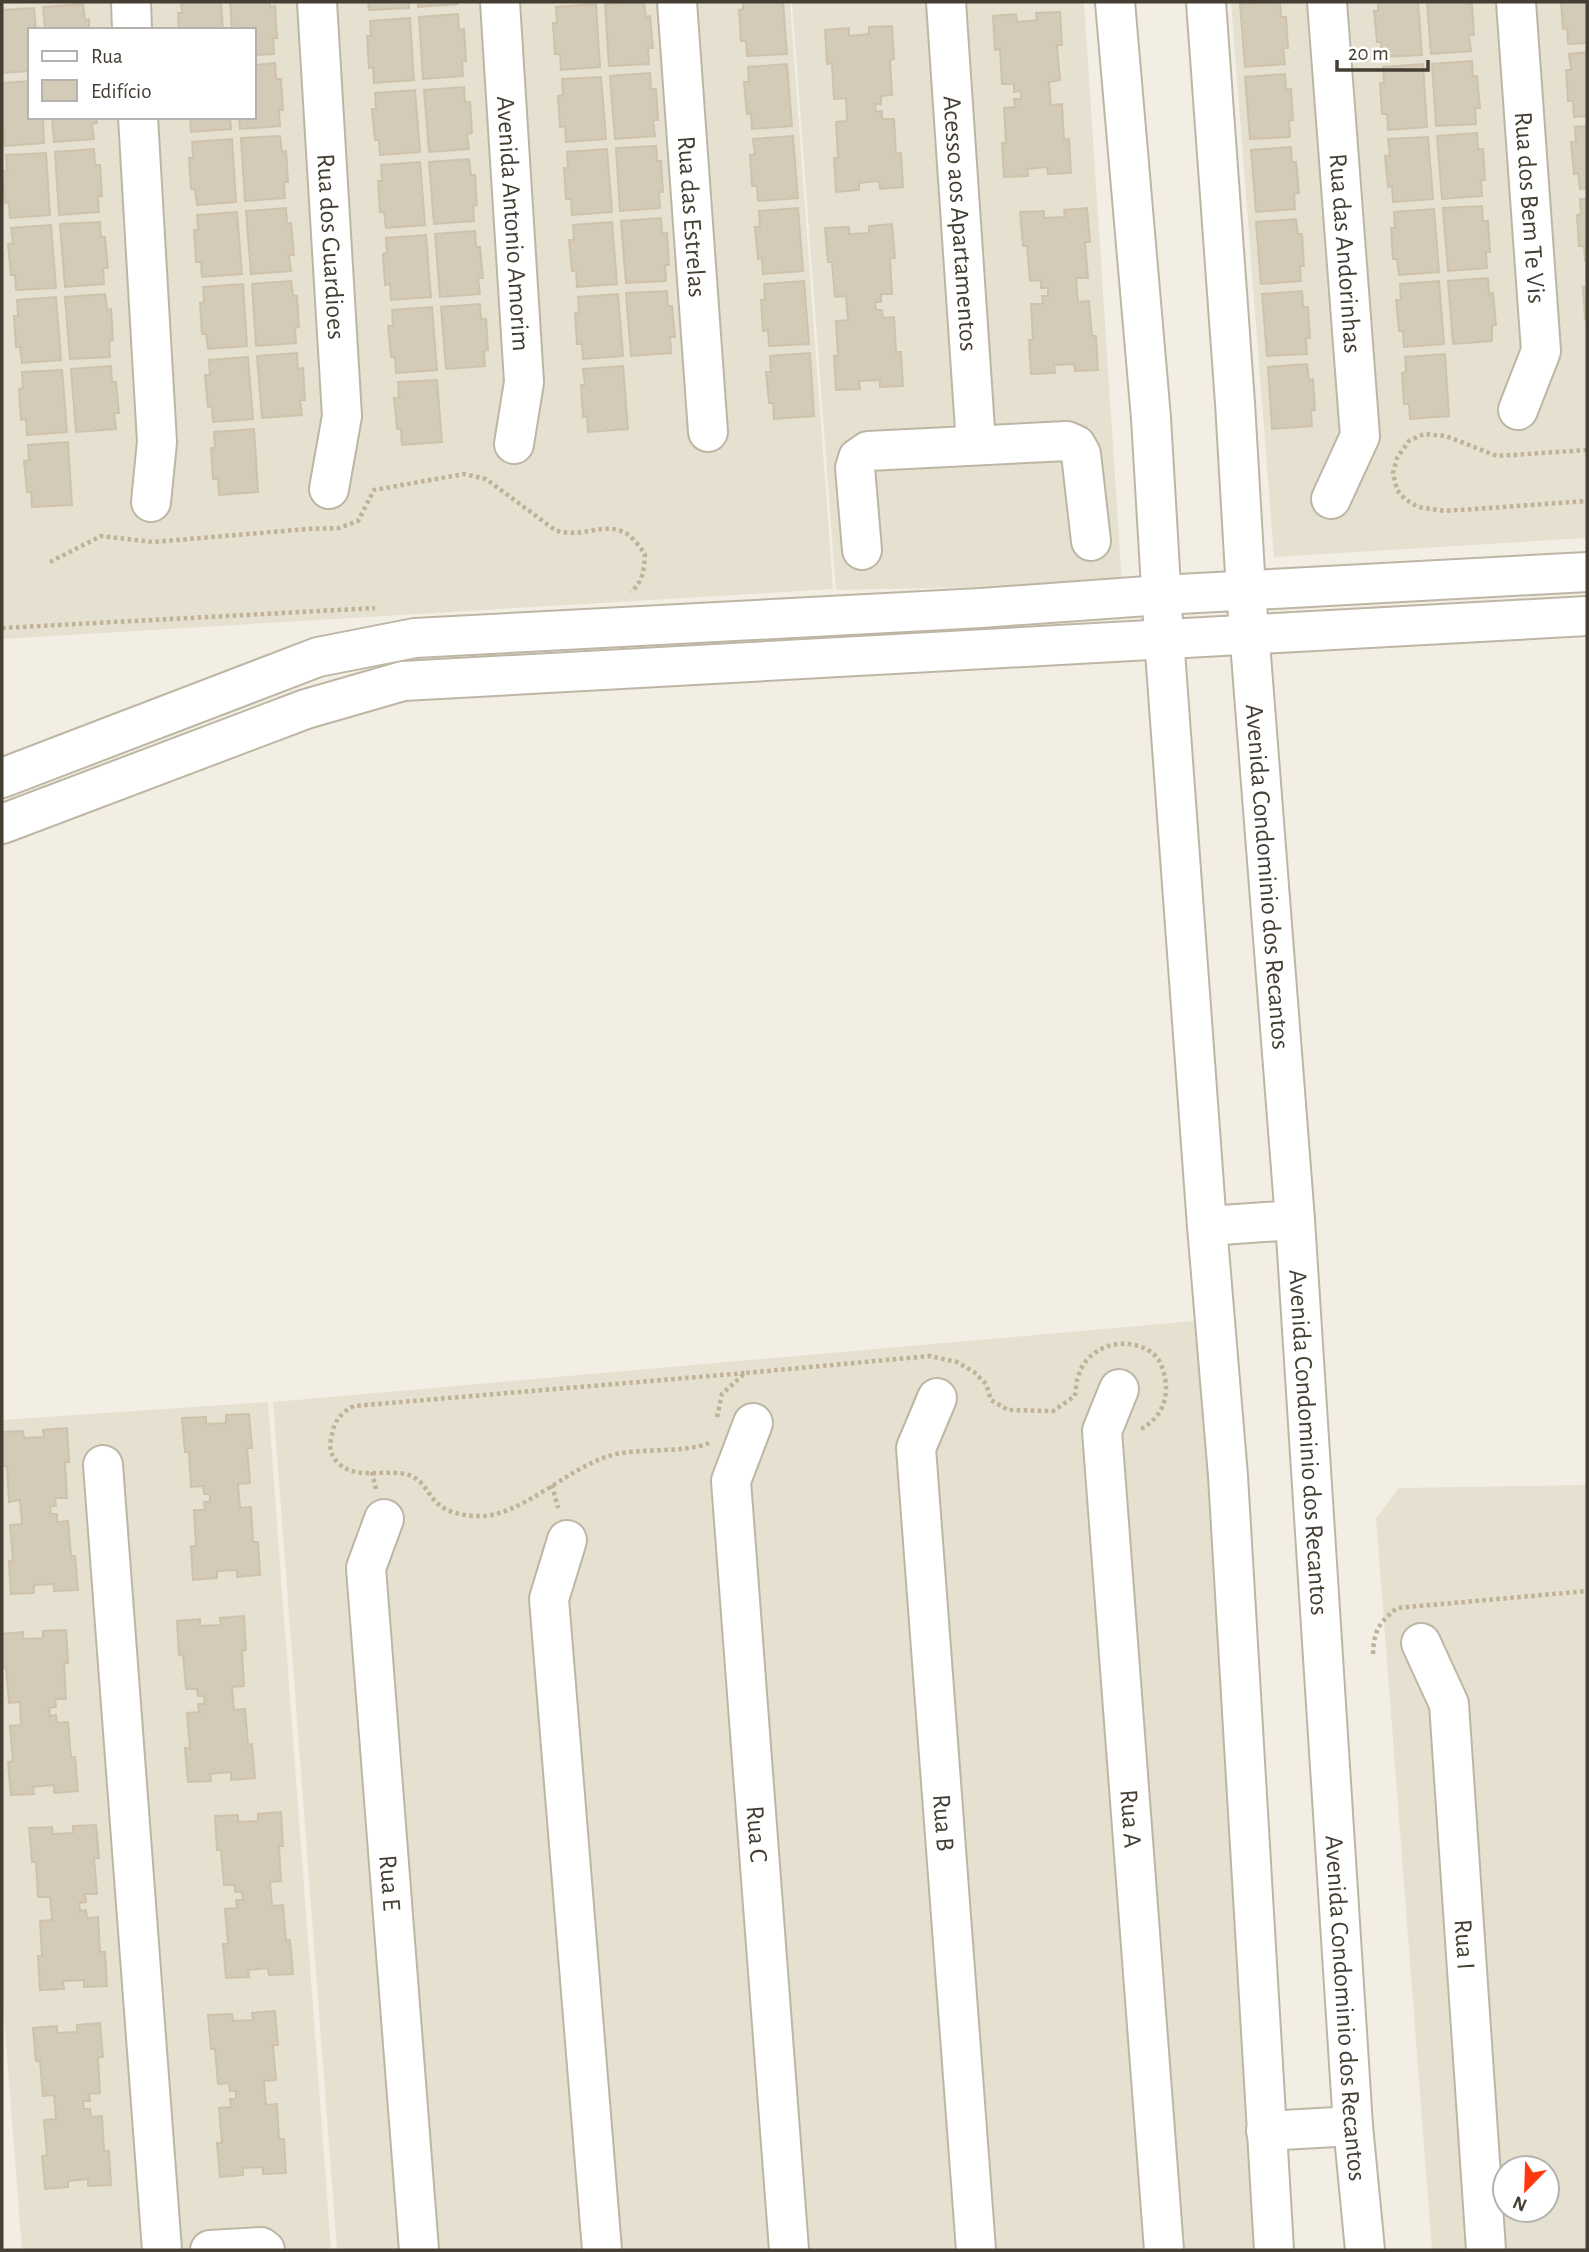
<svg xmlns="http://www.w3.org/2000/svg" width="1589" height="2252" viewBox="0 0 1589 2252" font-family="'Alegreya Sans',sans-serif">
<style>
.residential{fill:#e6e0d1;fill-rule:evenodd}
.building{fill:#d4cab8;stroke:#cfc2ab;stroke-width:2}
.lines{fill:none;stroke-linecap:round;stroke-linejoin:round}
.minor-casing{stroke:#beb6a5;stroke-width:42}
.path{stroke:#c0b296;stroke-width:4.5;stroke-dasharray:3.5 3.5;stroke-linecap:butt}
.minor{stroke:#fff;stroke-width:38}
.labels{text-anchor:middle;stroke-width:5;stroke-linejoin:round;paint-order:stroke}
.street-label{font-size:26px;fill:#443e33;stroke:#fff}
</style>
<rect width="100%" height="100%" fill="#f2eee3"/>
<g class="residential">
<path d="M2,2h788l43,587 -831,50zM30,30h224v87h-224z"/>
<polygon points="792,2 1084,2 1122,584 836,590"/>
<polygon points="1231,2 1587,2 1587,538 1274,557"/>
<polygon points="1205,1320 1270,2250 337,2250 273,1402"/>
<polygon points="268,1402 331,2250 22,2250 2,1991 2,1420"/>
<path d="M1587,1485v765h-155l-56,-732 23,-30zM1505,2168h42v42h-42z"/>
</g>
<g class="building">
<polygon points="181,2 221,2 223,30 179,30 178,13 182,13"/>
<polygon points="230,2 270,2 270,7 275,6 277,38 273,38 274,54 254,55 254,30 232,30"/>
<polygon points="368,2 409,2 409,8 369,10"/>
<polygon points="418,2 458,2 458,4 418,7"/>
<polygon points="644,2 646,17 650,16 653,48 648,48 649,64 609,66 605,4"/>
<polygon points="743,2 783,2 787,54 747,56 746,41 741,41 739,10 743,9"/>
<polygon points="1280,2 1281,17 1286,17 1288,48 1283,48 1285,64 1245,67 1240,4"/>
<polygon points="1378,2 1418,2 1422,55 1382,57 1381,42 1377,42 1374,11 1378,11"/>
<polygon points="1427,2 1467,2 1467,4 1472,4 1474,35 1469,35 1471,51 1431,54"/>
<polygon points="1561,2 1587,2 1587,43 1568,44 1567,28 1563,29"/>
<polygon points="83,4 85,20 89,19 89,30 45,30 43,7"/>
<polygon points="596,4 600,67 561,70 560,54 555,54 553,23 557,23 556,7"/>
<polygon points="34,8 36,30 30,30 30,71 2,73 2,10"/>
<polygon points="1060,12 1062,45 1057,45 1060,80 1049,82 1051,105 1062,104 1064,140 1069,139 1071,173 1048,174 1047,167 1027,169 1028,176 1004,177 1002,143 1006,143 1004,108 1015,107 1014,99 1021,99 1021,91 1014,92 1014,84 1002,84 1000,49 995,50 993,16 1016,14 1017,22 1037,20 1036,13"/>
<polygon points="458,14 459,30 464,29 466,61 462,61 463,76 423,79 419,17"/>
<polygon points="410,18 414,80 374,83 373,67 369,68 367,36 371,36 370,21"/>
<polygon points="892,26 894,59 890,60 892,95 881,96 881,104 875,104 876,112 882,111 882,119 894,119 896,154 901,153 903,187 880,189 879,181 859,183 859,190 836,192 834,158 838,158 836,122 847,121 846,98 834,99 832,63 827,64 825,30 849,28 849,36 869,34 869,27"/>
<polygon points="1587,52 1587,116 1574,117 1573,101 1568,101 1566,70 1571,70 1569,54"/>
<polygon points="1472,61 1473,77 1477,76 1480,108 1475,108 1476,124 1436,126 1432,64"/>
<polygon points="275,63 276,79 281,79 283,110 279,110 280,126 240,129 239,117 254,117 254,65"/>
<polygon points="787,64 792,126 752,129 751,113 747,114 744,82 749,82 748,67"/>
<polygon points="1423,64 1427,127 1388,130 1387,114 1382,114 1380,83 1384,83 1383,67"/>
<polygon points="650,73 651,89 656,89 658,120 653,120 655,136 615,139 610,76"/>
<polygon points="1285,74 1286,90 1291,89 1293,120 1289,121 1290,137 1250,139 1245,77"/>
<polygon points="601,77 606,139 566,142 565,126 560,127 558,96 563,95 562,79"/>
<polygon points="30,81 30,117 43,117 44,143 5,146 4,130 2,130 2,83"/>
<polygon points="464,87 465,102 470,102 472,133 467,134 469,149 429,152 424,90"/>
<polygon points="415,90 420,152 380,155 379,140 375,140 372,109 376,109 375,93"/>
<polygon points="52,117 96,117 97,123 92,124 94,139 54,142"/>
<polygon points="190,117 230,117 231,129 191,132"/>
<polygon points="1587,126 1587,188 1580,189 1578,173 1574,174 1571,142 1576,142 1575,127"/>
<polygon points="1477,133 1478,149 1483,149 1485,180 1481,180 1482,196 1442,199 1437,136"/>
<polygon points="280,136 282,152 286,151 288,182 284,182 285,198 245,201 241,138"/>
<polygon points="793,136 798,198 758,201 757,186 752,186 750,155 755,154 753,139"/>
<polygon points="1428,137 1433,199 1393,202 1392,186 1388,187 1385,156 1390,155 1388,139"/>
<polygon points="232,139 236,202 197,205 195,189 191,189 189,158 193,158 192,142"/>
<polygon points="656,146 657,161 661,161 663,192 659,192 660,208 620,211 616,148"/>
<polygon points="1291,147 1292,162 1296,162 1299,193 1294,194 1295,209 1256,212 1251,150"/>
<polygon points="94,149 95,165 100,165 102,196 98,196 99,212 59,215 55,152"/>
<polygon points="607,149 612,212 572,215 571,199 566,199 564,168 568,168 567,152"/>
<polygon points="46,153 50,215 10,218 9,202 5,203 2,171 7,171 6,155"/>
<polygon points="469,159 471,175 475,175 477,205 473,206 474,221 434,224 429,162"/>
<polygon points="420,162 425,225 386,228 384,212 380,212 378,181 382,181 381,165"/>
<polygon points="1580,199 1587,199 1587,261 1585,261 1584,246 1579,246 1577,215 1581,214"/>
<polygon points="1482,206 1483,221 1488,221 1490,252 1486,252 1487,268 1448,271 1443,208"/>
<polygon points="286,208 287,224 291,223 294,255 289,255 291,271 251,274 246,211"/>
<polygon points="798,208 803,271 763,274 762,258 758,259 755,227 760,227 759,211"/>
<polygon points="1087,208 1090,242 1085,242 1088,278 1076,278 1078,302 1089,301 1092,336 1096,336 1098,370 1075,371 1074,364 1054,365 1055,373 1031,374 1029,340 1033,340 1031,304 1043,304 1042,296 1048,296 1048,288 1041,288 1041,280 1030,281 1027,246 1023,246 1020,212 1044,211 1044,218 1065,217 1064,210"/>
<polygon points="1434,209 1439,272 1399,275 1397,259 1393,259 1391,228 1395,228 1394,212"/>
<polygon points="237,212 242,274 202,277 201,262 196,262 194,230 198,230 197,215"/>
<polygon points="661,218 662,234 667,233 669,265 665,265 666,281 626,283 621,221"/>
<polygon points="1296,219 1298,234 1302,234 1304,266 1300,266 1301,281 1261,284 1256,222"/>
<polygon points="100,222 101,237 105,237 108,268 103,268 104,284 65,287 60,224"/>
<polygon points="612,222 617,284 577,287 576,271 572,271 569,240 574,240 573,225"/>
<polygon points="892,224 895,258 890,258 892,294 881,294 881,302 875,302 876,310 882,310 883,318 894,317 896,352 901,352 903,386 880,387 880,380 859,381 860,389 836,390 834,356 838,356 836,321 848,320 846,296 835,297 832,262 828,262 825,228 849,227 849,234 869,233 869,226"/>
<polygon points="51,225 56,288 16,290 15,275 11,275 8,244 13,243 11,228"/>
<polygon points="475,231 476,247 480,247 483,278 478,278 480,294 440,297 435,234"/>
<polygon points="426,235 431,297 391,300 390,284 385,285 383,254 387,253 386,238"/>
<polygon points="1586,271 1587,271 1587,318 1585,319 1583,287 1587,287"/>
<polygon points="1488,278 1489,294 1493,293 1496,325 1492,325 1492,341 1453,344 1448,281"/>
<polygon points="291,281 293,296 297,296 299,327 295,328 296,343 256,346 252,284"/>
<polygon points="804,281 809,344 769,346 768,330 763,331 761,300 765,299 764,284"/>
<polygon points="1439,281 1444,344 1404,347 1403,331 1399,331 1396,300 1401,300 1400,284"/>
<polygon points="243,284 247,346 208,349 206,334 202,334 200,303 204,302 203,287"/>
<polygon points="667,291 668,306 672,306 675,337 670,337 671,353 631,356 626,293"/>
<polygon points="1302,291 1303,307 1308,307 1310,338 1306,338 1307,354 1267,356 1262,294"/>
<polygon points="105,294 107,310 111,309 113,340 109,341 110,357 70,359 65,297"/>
<polygon points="618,294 623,356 583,359 582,344 577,344 575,313 579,312 578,297"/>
<polygon points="56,297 61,360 22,363 20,347 16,347 14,316 18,316 17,300"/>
<polygon points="480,304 481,319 486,319 488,350 484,351 485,366 446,369 441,307"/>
<polygon points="432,307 437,370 396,373 395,357 391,357 388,326 393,326 392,310"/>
<polygon points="297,353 298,369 303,368 305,400 300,400 302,415 262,418 257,356"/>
<polygon points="810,353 814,416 774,419 773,403 769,403 766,372 771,372 770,356"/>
<polygon points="1445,354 1449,416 1410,419 1409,404 1404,404 1402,373 1406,372 1405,357"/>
<polygon points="248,357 253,419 213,422 212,406 208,407 205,375 210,375 209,360"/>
<polygon points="1307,364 1309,380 1313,379 1315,410 1311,411 1312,426 1272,429 1268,367"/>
<polygon points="111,366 112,382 116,382 119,413 114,413 116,429 76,432 71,369"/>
<polygon points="623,366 628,429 588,432 587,416 583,417 581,385 585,385 583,369"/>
<polygon points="62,370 67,432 27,435 26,419 21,420 19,389 23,388 22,372"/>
<polygon points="437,380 442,442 402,445 401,429 397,429 394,398 399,398 398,382"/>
<polygon points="254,429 258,492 219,495 218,479 213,479 211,448 215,448 214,432"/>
<polygon points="68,442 72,505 32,507 31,492 27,492 24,461 29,460 28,445"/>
<polygon points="249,1414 252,1448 247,1448 250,1483 238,1484 240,1508 251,1507 253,1542 258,1542 260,1575 237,1577 237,1570 217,1571 217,1578 193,1580 191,1546 196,1546 194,1510 205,1510 204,1502 210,1502 210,1494 204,1494 203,1486 191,1487 189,1452 185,1452 182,1418 206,1417 206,1424 226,1423 226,1415"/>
<polygon points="67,1428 69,1462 65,1462 67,1498 55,1498 56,1506 50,1506 51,1514 57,1514 57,1522 68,1521 71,1556 75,1556 78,1590 54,1591 54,1584 34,1585 34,1593 11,1594 9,1561 13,1560 10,1525 22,1524 20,1500 9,1502 7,1466 2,1466 2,1432 23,1431 24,1438 44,1437 43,1430"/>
<polygon points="244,1616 246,1650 242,1651 244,1686 232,1687 234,1710 245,1709 248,1745 252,1744 255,1778 231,1780 231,1772 210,1774 211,1781 188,1782 185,1748 190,1748 187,1713 199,1712 198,1704 205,1704 204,1696 198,1696 197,1689 186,1689 183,1654 179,1655 177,1621 200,1619 200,1626 221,1625 220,1618"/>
<polygon points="66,1630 68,1663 64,1663 66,1699 55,1699 56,1707 49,1708 50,1716 56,1715 57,1723 68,1722 71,1757 75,1757 78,1791 54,1793 54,1785 33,1787 34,1794 11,1795 8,1762 13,1761 10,1726 21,1725 20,1702 9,1703 6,1667 2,1668 2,1634 23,1632 23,1639 43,1638 43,1631"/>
<polygon points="281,1812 283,1846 279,1846 281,1881 270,1882 272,1906 283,1905 286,1941 290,1940 293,1974 269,1975 268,1968 248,1970 249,1977 226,1978 223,1944 228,1944 225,1909 237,1908 236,1900 243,1900 242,1892 235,1892 235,1885 224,1885 221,1850 217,1850 215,1816 238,1815 238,1822 258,1821 258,1814"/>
<polygon points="96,1825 99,1858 94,1858 97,1894 85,1894 86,1902 79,1903 80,1911 86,1910 87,1918 98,1917 100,1952 105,1952 107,1986 84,1987 84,1980 63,1981 64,1989 40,1990 38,1956 42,1956 40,1921 52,1920 50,1897 38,1897 36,1862 32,1862 29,1828 52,1827 53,1834 73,1833 73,1826"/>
<polygon points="275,2011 278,2045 273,2045 276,2080 264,2081 266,2105 277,2104 279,2139 284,2139 286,2173 263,2174 263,2167 243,2168 243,2175 220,2177 217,2143 222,2143 219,2108 231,2107 230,2099 236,2099 236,2091 230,2091 229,2083 218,2084 215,2049 211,2049 208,2015 232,2014 233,2021 253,2020 252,2013"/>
<polygon points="100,2023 103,2057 98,2057 100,2093 89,2094 90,2101 83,2101 84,2109 90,2109 91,2117 102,2116 104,2151 109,2151 111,2185 88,2186 88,2179 68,2181 68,2187 45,2189 42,2156 47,2155 44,2120 56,2119 54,2095 43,2096 40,2061 36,2061 33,2028 57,2026 57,2033 77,2032 77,2025"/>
</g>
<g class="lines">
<g class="minor-casing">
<g id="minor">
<polyline points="131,2 132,30"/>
<path id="s1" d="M317,2l25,414 -13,73"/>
<path id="s2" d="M500,2l24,380 -10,62"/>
<path id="s3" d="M677,2l31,430"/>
<path id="s4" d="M946,2l30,442"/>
<polyline points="1115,2 1151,418 1164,638 1207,1226 1228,1476 1274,2250"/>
<path id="s5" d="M1206,2l29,401 11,188 49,629 58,906 12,124"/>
<path id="s6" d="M1327,2l33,434 -29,63"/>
<path id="s7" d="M1516,2l25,349 -23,59"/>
<polyline points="138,117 157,442 151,502"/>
<polyline points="862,550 855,468 858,458 868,451 1067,441 1076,445 1081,454 1091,541"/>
<polyline points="2,778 318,657 415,638 981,608 1161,595 1587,572"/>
<polyline points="2,824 306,709 403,681 1587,616"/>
<polyline points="1207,1226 1295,1220"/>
<path id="s8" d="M1119,1389l-17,42 62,819"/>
<path id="s9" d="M937,1398l-21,50 60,802"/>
<path id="s10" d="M753,1423l-22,58 58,769"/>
<polyline points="103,1465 162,2250"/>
<path id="s11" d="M384,1519l-18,49 53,682"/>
<polyline points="567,1540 549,1599 602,2250"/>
<path id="s12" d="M1421,1643l28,61 37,546"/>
<polyline points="1266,2131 1353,2126"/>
<polyline points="210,2250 261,2247 265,2250"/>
</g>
</g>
<g class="path">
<polyline points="1587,450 1497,456 1446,436 1424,434 1409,441 1397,458 1393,473 1397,490 1405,499 1418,507 1445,511 1587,501"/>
<path d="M50,562l51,-26 52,6 154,-13 32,-1 19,-7 16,-31 90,-16 22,5 69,51c24,9 47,-7 66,1 10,3 18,15 24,23 -1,17 -2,27 -14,38"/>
<polyline points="2,628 375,608"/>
<path d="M717,1417l5,-23 23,-21 185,-17 27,6 17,10 12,12 5,16 17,10 45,1 22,-15c1,-7 1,-16 4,-22 10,-29 47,-39 72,-22 6,4 10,11 12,18 8,25 0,48 -24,60"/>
<path d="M709,1443c-27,11 -72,4 -100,13 -41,12 -89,61 -130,60 -15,0 -33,-3 -44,-15 -8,-9 -13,-22 -26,-26 -24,-7 -52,6 -71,-12 -7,-7 -9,-15 -7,-24 3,-17 8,-25 23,-33l391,-33"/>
<polyline points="372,1472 376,1489"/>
<polyline points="552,1485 558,1508"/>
<path d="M1373,1654c1,-24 6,-31 24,-46l190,-17"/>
</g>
<use href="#minor" class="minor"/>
</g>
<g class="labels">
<g class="street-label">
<text dy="9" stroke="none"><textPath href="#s7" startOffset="206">Rua dos Bem Te Vis</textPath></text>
<text dy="9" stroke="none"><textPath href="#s3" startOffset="215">Rua das Estrelas</textPath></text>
<text dy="9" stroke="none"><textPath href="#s2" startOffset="222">Avenida Antonio Amorim</textPath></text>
<text dy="9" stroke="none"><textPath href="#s4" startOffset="222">Acesso aos Apartamentos</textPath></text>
<text dy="9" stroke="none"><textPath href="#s1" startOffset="245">Rua dos Guardioes</textPath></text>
<text dy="9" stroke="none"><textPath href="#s6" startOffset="252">Rua das Andorinhas</textPath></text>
<text dy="9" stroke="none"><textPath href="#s5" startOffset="877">Avenida Condominio dos Recantos</textPath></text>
<text dy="9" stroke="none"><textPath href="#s5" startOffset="1444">Avenida Condominio dos Recantos</textPath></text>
<text dy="9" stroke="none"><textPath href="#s8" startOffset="434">Rua A</textPath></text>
<text dy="9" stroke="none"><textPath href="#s9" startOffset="430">Rua B</textPath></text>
<text dy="9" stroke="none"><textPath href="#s10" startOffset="416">Rua C</textPath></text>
<text dy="9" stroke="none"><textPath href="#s11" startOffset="368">Rua E</textPath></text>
<text dy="9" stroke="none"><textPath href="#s12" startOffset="308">Rua I</textPath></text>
<text dy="9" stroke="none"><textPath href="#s5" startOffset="2011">Avenida Condominio dos Recantos</textPath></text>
</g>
</g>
<rect width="1589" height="2252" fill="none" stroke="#443e33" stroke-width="7"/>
<rect x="28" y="28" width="228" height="91" fill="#ffffff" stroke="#b4b2ad" stroke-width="2"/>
<rect x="42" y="51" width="35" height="10" fill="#ffffff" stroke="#b4b2ad" stroke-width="2"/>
<text x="91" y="63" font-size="21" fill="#443e33">Rua</text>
<rect x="42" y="80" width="35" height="21" fill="#d4cab8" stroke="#b4b2ad" stroke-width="2"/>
<text x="91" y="98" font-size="21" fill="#443e33">Edifício</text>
<g transform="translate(1526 2189) rotate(203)"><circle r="33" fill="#ffffff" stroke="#b4b2ad" stroke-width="2"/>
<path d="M0-5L12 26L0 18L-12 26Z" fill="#ff380d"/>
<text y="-10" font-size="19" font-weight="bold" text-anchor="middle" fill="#443e33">N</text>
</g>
<path d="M1337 60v10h91v-10" fill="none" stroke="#443e33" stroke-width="3.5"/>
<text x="1348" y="60" font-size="21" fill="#443e33" stroke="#ffffff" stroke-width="5" paint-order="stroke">20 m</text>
</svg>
